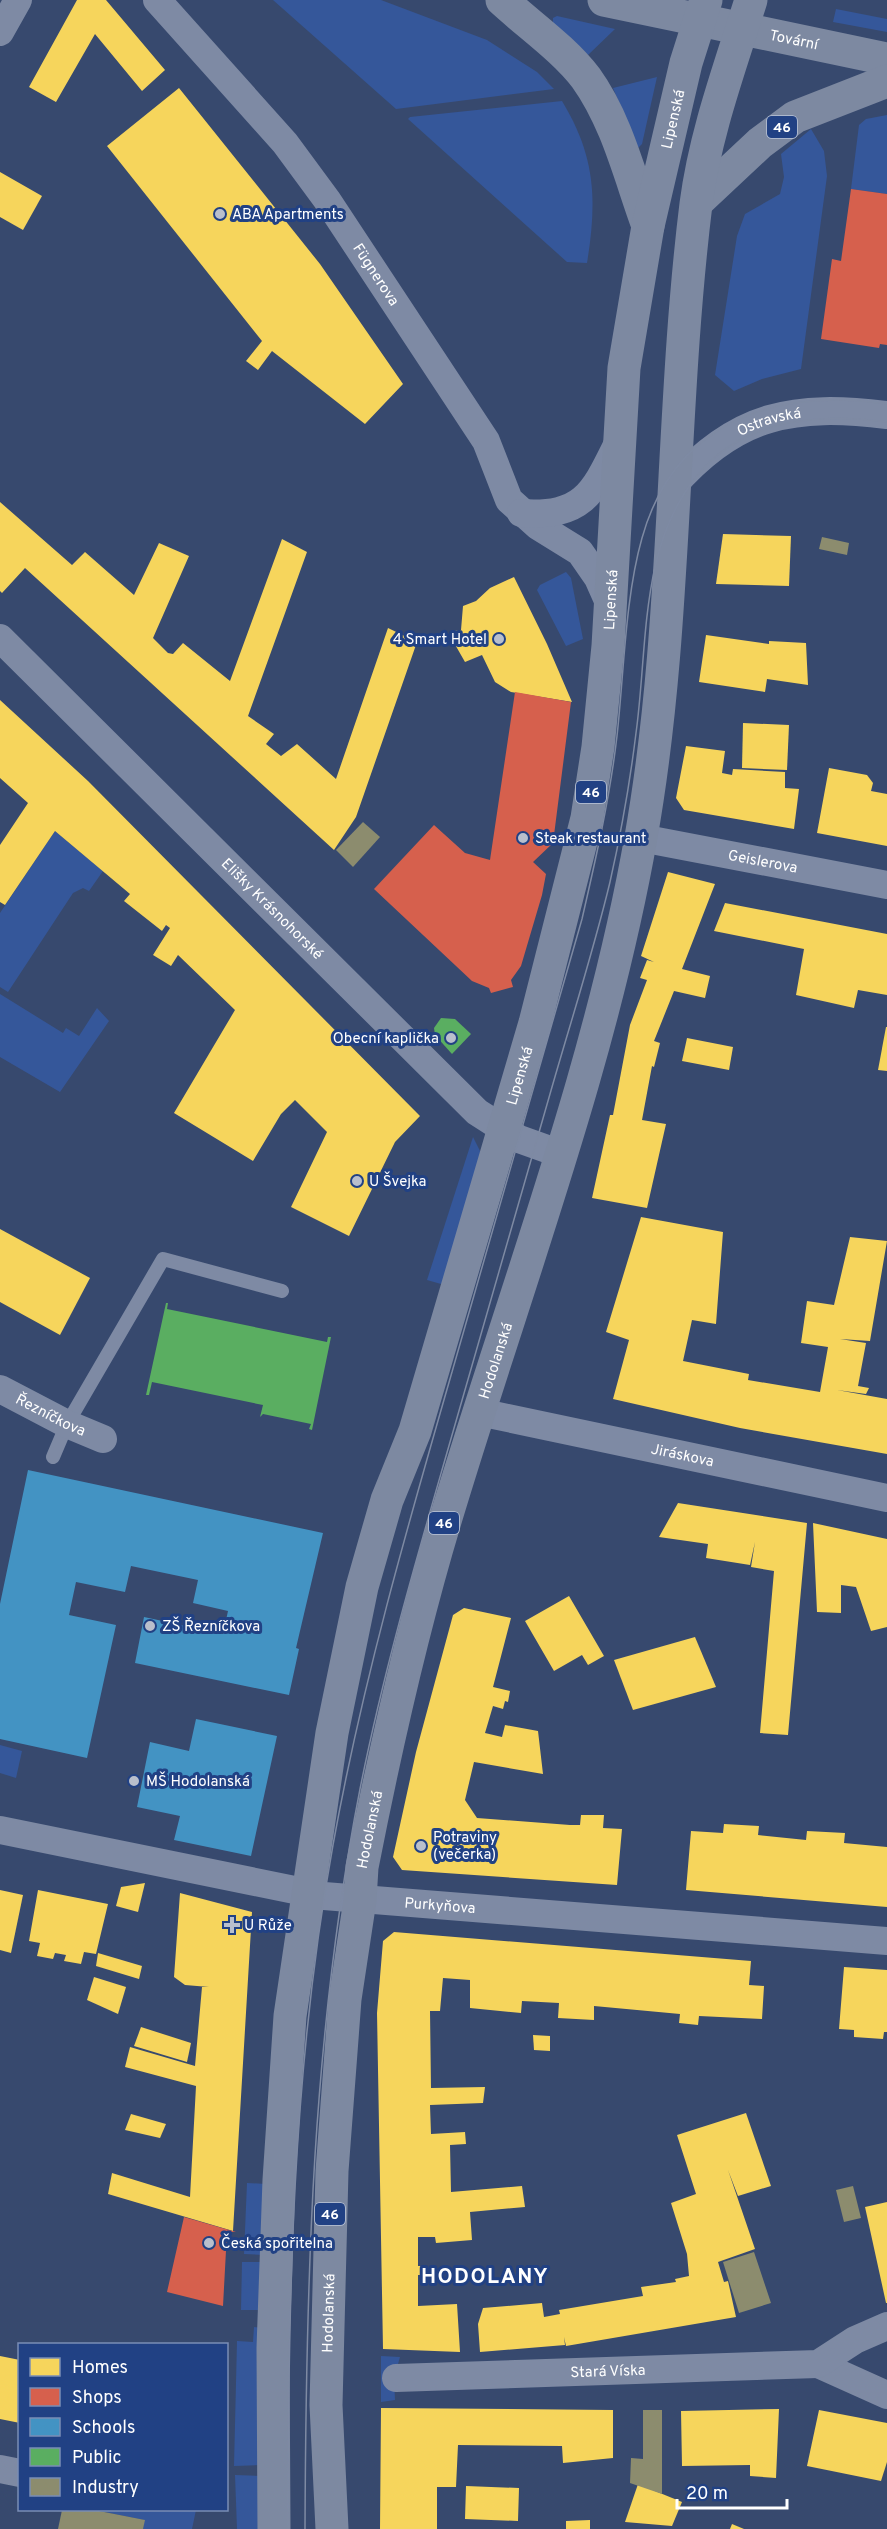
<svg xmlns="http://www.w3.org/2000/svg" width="887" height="2529" viewBox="0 0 887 2529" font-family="Overpass,sans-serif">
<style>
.green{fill:#35579a}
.homes{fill:#f6d55c}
.shops{fill:#d6604d}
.schools{fill:#4393c3}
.public{fill:#5aae61}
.industry{fill:#8c8c6e}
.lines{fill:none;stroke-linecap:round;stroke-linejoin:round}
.lane{stroke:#7e8aa4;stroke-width:14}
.street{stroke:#7e8aa4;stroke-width:28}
.primary{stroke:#7d89a1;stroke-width:33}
.tram{stroke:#7e8aa3;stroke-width:1.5}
.poi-dot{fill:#b9bfcc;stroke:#214184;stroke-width:2}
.labels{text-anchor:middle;stroke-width:6;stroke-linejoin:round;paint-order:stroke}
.shield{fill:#214184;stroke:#bcc6da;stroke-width:1.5}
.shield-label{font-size:14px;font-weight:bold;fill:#fff}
.street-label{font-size:15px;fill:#fff;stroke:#214184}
.poi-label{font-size:15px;fill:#fff;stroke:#214184;text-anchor:start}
.district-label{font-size:21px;font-weight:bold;letter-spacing:1.5px;fill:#fff;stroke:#214184}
</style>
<rect width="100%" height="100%" fill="#37496e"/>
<g class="green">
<polygon points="273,0 381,0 487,40 537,72 554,89 396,109"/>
<polygon points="836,9 887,19 887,32 833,22"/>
<polygon points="557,16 615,29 588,55 553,23 553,18"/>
<polygon points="657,77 642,144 638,148 613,88"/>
<path d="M562,101c34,56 35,100 25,162l-20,-1 -159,-143 2,-2z"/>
<polygon points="887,115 887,194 851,189 859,125 866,119"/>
<polygon points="811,129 824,151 827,176 801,369 762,379 734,391 715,375 737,236 745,214 780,194 784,177 781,154"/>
<polygon points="566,572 571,578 583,639 566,646 537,590 540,585"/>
<polygon points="55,831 103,871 89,891 83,888 73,893 8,992 0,987 0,913"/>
<polygon points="0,994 63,1033 66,1028 79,1036 97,1008 109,1021 60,1092 0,1057"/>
<polygon points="473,1137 483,1157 448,1286 427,1280"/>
<polygon points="0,1745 22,1751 16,1778 0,1773"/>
<polygon points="247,2183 267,2184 264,2255 244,2254"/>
<polygon points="242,2262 266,2262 265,2310 241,2310"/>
<polygon points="254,2327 263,2328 260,2465 234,2466 237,2341 253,2342"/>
<polygon points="381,2356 400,2357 394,2378 395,2400 381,2402"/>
<polygon points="235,2475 260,2476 259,2529 237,2529"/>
<polygon points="94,2510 196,2510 192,2529 143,2529 144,2520"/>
</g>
<g class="homes">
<polygon points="77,0 106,0 165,70 142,91 95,34 56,102 29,87"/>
<polygon points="179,88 320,264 403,384 365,424 272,351 258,370 246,361 262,341 107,146"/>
<polygon points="0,172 42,196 23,230 0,217"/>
<polygon points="0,502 72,565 85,552 134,595 159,543 189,556 153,638 168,653 173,654 183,643 230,681 282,539 307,552 248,716 274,734 266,744 281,756 297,744 336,779 388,628 417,642 356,817 334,850 25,568 2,593 0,591"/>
<polygon points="723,534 791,536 789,586 716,584"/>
<polygon points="514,577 547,644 572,702 511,692 495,682 482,655 465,662 453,641 455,631 461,630 463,606 476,601 490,588"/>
<polygon points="706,635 769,644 769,641 806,643 808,685 767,679 765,692 699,682"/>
<polygon points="0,700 88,781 420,1116 395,1142 349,1236 291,1207 327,1132 295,1100 281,1114 253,1161 174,1113 235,1010 178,955 171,966 153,955 170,928 166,925 162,931 124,901 130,894 55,831 5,905 0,902 0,845 28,803 0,778"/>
<polygon points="743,723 789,725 787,770 742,768"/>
<polygon points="686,746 725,751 722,773 732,775 733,769 785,772 785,788 799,789 794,829 684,810 676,798"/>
<polygon points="829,768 867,775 873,783 871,791 887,794 887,846 817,833"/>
<polygon points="668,872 715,884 682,969 710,976 705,998 674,991 654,1041 660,1043 654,1067 652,1066 642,1120 666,1124 647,1208 592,1198 610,1115 613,1115 630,1025 647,980 640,978 647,960 654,962 641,956"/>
<polygon points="725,903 887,934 887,995 858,990 854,1008 796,995 804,949 714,931"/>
<polygon points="886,1027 887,1027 887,1071 878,1070"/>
<polygon points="687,1038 733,1047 729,1070 682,1061"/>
<polygon points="641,1217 723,1232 716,1324 692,1320 683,1361 749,1374 748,1380 820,1392 828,1347 801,1343 807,1301 834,1305 850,1237 887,1241 870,1341 840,1339 866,1343 858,1386 869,1388 866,1394 837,1390 887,1399 887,1454 740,1428 613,1399 629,1340 606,1332"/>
<polygon points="0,1229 90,1278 60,1335 0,1302"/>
<polygon points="678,1503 807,1523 788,1735 760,1733 774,1571 751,1567 755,1542 750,1565 706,1558 708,1544 659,1537"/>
<polygon points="813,1523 887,1539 887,1627 871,1631 856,1587 841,1585 841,1613 817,1612"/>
<polygon points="569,1596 604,1656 588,1665 582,1655 554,1671 525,1621"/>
<polygon points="464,1608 511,1618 493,1687 510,1691 508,1702 505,1701 503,1709 493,1706 485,1733 502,1737 505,1725 538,1731 543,1774 474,1762 465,1800 477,1818 570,1825 580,1825 581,1815 604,1815 603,1828 622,1829 617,1885 402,1870 393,1857 416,1752 453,1615"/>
<polygon points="695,1637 716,1687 633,1710 614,1660"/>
<polygon points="724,1824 759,1826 758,1835 806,1840 807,1831 845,1833 844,1843 887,1847 887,1907 686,1890 691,1831 723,1833"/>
<polygon points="145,1883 138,1912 116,1906 121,1887"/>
<polygon points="0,1890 23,1895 11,1953 0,1950"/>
<polygon points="38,1890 108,1904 96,1954 84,1952 81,1964 64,1961 66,1955 55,1953 53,1959 37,1956 40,1943 29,1941"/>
<polygon points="180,1893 252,1912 233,2231 108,2194 112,2173 190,2197 196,2086 125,2067 130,2047 195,2066 202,1987 209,1987 185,1985 174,1977"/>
<polygon points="394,1932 751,1961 749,1985 764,1986 762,2019 699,2016 698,2025 679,2023 680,2014 594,2006 594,2020 558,2018 559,2003 522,2001 521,2013 470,2008 470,1980 443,1978 440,2011 430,2011 431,2088 485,2087 483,2103 430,2105 431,2134 465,2132 466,2144 450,2145 451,2192 522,2186 525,2207 470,2212 472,2240 436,2243 435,2237 418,2237 418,2266 425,2266 425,2275 418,2275 418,2306 457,2304 460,2352 383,2349 377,2013 383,1941"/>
<polygon points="98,1953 142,1966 139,1979 96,1966"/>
<polygon points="844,1967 887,1970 887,2032 884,2032 883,2039 854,2037 854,2030 839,2029"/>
<polygon points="94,1977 126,1987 118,2014 87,2000"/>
<polygon points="141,2027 191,2043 187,2062 134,2046"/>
<polygon points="533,2035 550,2036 550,2051 534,2050"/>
<polygon points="746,2113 771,2186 738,2196 728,2170 755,2249 718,2262 724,2282 728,2281 736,2317 566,2346 564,2337 565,2345 480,2352 478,2324 483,2308 542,2303 544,2317 560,2314 559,2310 643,2296 641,2287 676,2282 675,2279 689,2276 687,2254 671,2203 696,2194 677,2135"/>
<polygon points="131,2114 166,2124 160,2138 125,2130"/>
<polygon points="887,2202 887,2303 886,2303 865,2207"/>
<polygon points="0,2356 20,2360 20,2423 0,2419"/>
<polygon points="381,2408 613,2410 613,2458 563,2463 562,2446 458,2445 456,2487 437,2487 437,2529 380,2529"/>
<polygon points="779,2409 776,2478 750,2476 750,2465 682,2466 681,2411"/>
<polygon points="819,2410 887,2423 887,2462 881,2481 807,2466"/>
<polygon points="638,2484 682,2502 672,2526 625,2522"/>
<polygon points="466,2486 519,2488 518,2521 465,2519"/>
<polygon points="590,2520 590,2529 566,2529 566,2521"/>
<polygon points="732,2524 744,2529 730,2529"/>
</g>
<g class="shops">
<polygon points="851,189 887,194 887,345 880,344 879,348 821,339 832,259 841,261"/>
<polygon points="515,692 571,702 553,843 533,862 546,874 542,895 521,966 511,980 513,987 491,993 489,988 472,981 374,889 434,825 465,853 490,860"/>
<polygon points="184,2217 236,2232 227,2232 223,2306 167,2292"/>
</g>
<g class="schools">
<polygon points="28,1470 323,1533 296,1648 299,1649 289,1695 135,1663 144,1617 223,1634 228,1611 193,1603 198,1580 131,1566 125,1592 76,1582 69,1615 116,1625 87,1758 0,1739 0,1604"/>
<polygon points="196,1719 277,1736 251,1856 174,1840 180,1816 137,1807 150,1742 189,1751"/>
</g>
<g class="public">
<polygon points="441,1018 455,1019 471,1034 452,1054 435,1035 434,1028"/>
<polygon points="166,1303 168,1303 167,1309 327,1342 328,1337 331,1337 312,1430 309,1429 311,1424 263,1414 260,1417 263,1405 152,1382 149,1395 146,1395"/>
</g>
<g class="industry">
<polygon points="822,537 849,543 847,555 819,549"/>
<polygon points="363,822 380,837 353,867 336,850"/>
<polygon points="853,2186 861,2218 844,2222 836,2190"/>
<polygon points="754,2252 771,2303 739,2313 723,2262"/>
<polygon points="643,2410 662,2410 662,2494 630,2483 631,2458 643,2459"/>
<polygon points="62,2510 94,2510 145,2520 143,2529 58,2529"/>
</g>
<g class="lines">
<polyline class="lane" points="53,1457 67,1424 163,1259 282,1291"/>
<g class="street">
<path id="s1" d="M157,0l128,143 42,57 159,241 23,59 29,26 42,26 18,26 12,27"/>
<polyline points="0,32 18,0"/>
<path id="s2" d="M673,486c64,-73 122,-82 214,-71"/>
<path d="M521,513c62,4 72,-19 97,-70"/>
<path id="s3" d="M0,638l477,474 42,27 42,15"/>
<path id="s4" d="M641,838l246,47"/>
<path id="s5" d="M0,1389l67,35 36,15"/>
<path id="s6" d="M479,1412l408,86"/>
<path id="s7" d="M0,1830l324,66 563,45"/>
<polyline points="818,2364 887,2395"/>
<path id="s8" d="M396,2378l422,-14 37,-24 32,-14"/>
<polyline points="0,2469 20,2473"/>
</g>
<g class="primary">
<path d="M502,0c27,25 62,49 84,78 31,43 44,99 62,148"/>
<path id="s9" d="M604,0l283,59"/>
<polyline points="697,202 760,143 795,117 887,81"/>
<path id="s10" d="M274,2529l-1,-181 6,-168 11,-164 42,-283 30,-146 25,-87 28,-69 120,-408 52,-205 11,-71 10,-101 16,-278 24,-142 38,-163 20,-63"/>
<path id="s11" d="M332,2529l-6,-124 6,-234 13,-172 15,-99 2,-33c23,-117 49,-233 83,-346 68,-227 155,-451 196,-684 37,-209 29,-423 55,-633 9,-70 34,-137 55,-204"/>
</g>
<g class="tram">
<path d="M288,2529c0,-228 4,-459 45,-684 29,-161 74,-317 119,-473 44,-151 88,-302 130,-453 14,-61 28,-122 35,-183 7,-63 8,-138 25,-198 33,-118 135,-150 245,-134"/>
<path d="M305,2529c1,-251 7,-493 55,-740 22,-111 53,-218 84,-326 35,-123 70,-246 106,-369 20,-70 43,-141 60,-212 11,-49 20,-100 26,-149 12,-86 3,-185 60,-256 46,-58 123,-64 191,-55"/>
</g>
</g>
<g class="poi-dot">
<circle cx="220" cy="214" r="6"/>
<circle cx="499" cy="639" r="6"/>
<circle cx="523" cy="838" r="6"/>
<circle cx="451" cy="1038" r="6"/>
<circle cx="357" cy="1181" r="6"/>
<circle cx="150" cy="1626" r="6"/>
<circle cx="134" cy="1781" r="6"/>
<circle cx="421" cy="1846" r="6"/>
<path d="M229 1916h6v6h6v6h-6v6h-6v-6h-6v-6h6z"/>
<circle cx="209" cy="2243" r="6"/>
</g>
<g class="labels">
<g class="shield">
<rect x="767" y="116" width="30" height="22" rx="4.5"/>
<rect x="576" y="781" width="30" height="22" rx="4.5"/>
<rect x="429" y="1512" width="30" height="22" rx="4.5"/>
<rect x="315" y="2203" width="30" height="22" rx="4.5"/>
</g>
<g class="shield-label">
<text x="782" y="132">46</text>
<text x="591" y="797">46</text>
<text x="444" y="1528">46</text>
<text x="330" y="2219">46</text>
</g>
<g class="street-label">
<text dy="5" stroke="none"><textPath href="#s9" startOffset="194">Tovární</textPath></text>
<text dy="5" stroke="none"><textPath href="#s10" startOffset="2456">Lipenská</textPath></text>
<text dy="5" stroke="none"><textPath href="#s1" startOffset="352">Fügnerova</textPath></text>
<text dy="5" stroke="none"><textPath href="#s2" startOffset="118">Ostravská</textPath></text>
<text dy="5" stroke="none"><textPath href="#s10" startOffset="1970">Lipenská</textPath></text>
<text dy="5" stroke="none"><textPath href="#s4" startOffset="124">Geislerova</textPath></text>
<text dy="5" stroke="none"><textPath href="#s3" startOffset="384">Elišky Krásnohorské</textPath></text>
<text dy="5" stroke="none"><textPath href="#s10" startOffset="1484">Lipenská</textPath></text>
<text dy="5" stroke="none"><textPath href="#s11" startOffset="1188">Hodolanská</textPath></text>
<text dy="5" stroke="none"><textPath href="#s5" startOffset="57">Řezníčkova</textPath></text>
<text dy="5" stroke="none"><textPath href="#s6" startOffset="208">Jiráskova</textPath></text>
<text dy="5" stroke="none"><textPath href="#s11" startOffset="702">Hodolanská</textPath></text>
<text dy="5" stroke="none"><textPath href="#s7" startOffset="447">Purkyňova</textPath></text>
<text dy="5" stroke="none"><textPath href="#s11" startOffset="216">Hodolanská</textPath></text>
<text dy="5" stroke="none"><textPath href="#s8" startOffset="212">Stará Víska</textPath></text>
</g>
<g class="poi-label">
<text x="232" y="219">ABA Apartments</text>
<text x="487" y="644" text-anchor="end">4 Smart Hotel</text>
<text x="535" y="843">Steak restaurant</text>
<text x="439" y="1043" text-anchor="end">Obecní kaplička</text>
<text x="369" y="1186">U Švejka</text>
<text x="162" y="1631">ZŠ Řezníčkova</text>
<text x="146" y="1786">MŠ Hodolanská</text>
<text x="433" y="1842">Potraviny<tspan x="433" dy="17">(večerka)</tspan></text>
<text x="244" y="1930">U Růže</text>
<text x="221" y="2248">Česká spořitelna</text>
</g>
<g class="district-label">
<text x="485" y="2283">HODOLANY</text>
</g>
</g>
<rect x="18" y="2343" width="210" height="168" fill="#214184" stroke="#7a8db5" stroke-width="1.5"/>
<rect x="30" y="2358" width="30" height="18" fill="#f6d55c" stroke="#7a8db5" stroke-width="1.5"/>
<text x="72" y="2373" font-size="18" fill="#ffffff">Homes</text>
<rect x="30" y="2388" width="30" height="18" fill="#d6604d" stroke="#7a8db5" stroke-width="1.5"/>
<text x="72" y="2403" font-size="18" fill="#ffffff">Shops</text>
<rect x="30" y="2418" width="30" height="18" fill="#4393c3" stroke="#7a8db5" stroke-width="1.5"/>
<text x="72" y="2433" font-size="18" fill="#ffffff">Schools</text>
<rect x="30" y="2448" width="30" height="18" fill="#5aae61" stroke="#7a8db5" stroke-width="1.5"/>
<text x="72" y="2463" font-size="18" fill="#ffffff">Public</text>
<rect x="30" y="2478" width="30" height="18" fill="#8c8c6e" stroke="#7a8db5" stroke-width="1.5"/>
<text x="72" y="2493" font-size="18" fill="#ffffff">Industry</text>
<path d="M677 2499v9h110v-9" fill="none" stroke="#ffffff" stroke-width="3"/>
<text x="686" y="2499" font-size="18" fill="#ffffff" stroke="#214184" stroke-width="4.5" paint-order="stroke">20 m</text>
</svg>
